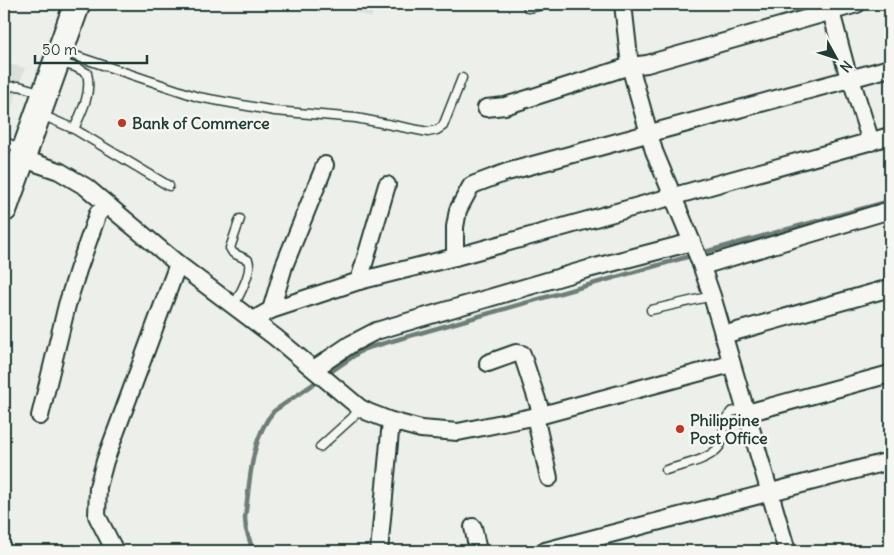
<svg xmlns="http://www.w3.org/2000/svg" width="894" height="555" viewBox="0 0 894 555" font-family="Delius,sans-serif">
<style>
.built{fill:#dce0db}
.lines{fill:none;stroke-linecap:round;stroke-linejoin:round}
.stream{stroke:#6c7e77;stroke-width:4.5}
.service-casing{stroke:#1f3d34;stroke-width:11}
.minor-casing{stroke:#1f3d34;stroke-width:20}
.primary-casing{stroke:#1f3d34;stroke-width:29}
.service{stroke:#f6f6f2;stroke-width:8}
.minor{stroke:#f6f6f2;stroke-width:16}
.primary{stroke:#f6f6f2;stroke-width:25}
.poi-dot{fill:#c8321e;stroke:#f6f6f2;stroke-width:2}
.labels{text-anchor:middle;stroke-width:5;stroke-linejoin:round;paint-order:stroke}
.poi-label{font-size:16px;font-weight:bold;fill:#1f3d34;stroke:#f6f6f2;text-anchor:start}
</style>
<rect width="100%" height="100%" fill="#edefea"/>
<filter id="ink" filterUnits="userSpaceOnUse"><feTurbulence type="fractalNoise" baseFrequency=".02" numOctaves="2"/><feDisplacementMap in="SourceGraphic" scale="10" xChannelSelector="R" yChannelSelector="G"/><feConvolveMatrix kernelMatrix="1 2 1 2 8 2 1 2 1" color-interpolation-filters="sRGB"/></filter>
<g filter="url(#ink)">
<g class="built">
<polygon points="335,4 376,4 371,18"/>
<polygon points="4,63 25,68 4,130"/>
</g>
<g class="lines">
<g class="stream">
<polyline points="701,253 890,201"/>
<path d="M253,551l-7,-22 -1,-11c5,-34 5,-80 29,-107l90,-62 330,-94"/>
</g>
<g class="service-casing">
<g id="service">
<polyline points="528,8 547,4"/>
<polyline points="64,52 198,97 275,111 356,118 428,132 437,130 443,126 462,78"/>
<path d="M60,63l15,4 12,6c5,20 -5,38 -13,56"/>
<polyline points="4,87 19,86 43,93"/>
<polyline points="42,115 74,129 169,186"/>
<polyline points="4,141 22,150"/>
<path d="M234,305c5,-9 19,-35 14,-45l-15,-7 -3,-5 10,-29"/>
<polyline points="651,310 712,296"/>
<polyline points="320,447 352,418 360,408"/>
<path d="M666,470c15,-5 53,-11 56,-30 2,-11 2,-19 9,-28l15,-3"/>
</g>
</g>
<g class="minor-casing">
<g id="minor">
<polyline points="623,4 630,66 654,151 699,259 712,296 787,551"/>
<polyline points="829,4 849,79"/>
<polyline points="851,79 871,142"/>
<polyline points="486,108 505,106 630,66 647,64 857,4"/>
<polyline points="21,158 59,171 86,187 178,264 275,337 360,408 368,412 391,421 421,429 458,432 542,415 731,364"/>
<polyline points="455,257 455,227 458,210 471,186 475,184 507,172 890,68"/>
<polyline points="702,266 890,210"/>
<polyline points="359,281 387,185"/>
<polyline points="271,310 284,266 325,165"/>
<polyline points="253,320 271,310 359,281 455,257 890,136"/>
<polyline points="723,335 890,288"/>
<polyline points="488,363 516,353 522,354 542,415"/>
<polyline points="314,369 351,344 376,331 588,269 692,242"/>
<polyline points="747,413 890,374"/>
<polyline points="40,416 67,305 78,270 98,213 109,206"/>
<polyline points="535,416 549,478"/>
<polyline points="473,527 478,551"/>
<polyline points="115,551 97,516 98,487 105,461 178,264"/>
<polyline points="379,551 391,421"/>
<polyline points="545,551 890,461"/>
</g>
</g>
<g class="primary-casing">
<polyline id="primary" points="4,209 77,4"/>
</g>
<use href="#service" class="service"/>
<use href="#minor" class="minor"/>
<use href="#primary" class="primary"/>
</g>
</g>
<g class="poi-dot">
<circle cx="122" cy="123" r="5"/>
<circle cx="680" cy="429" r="5"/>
</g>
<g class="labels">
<g class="poi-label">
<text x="132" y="129">Bank of Commerce</text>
<text x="690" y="426">Philippine<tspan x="690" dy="18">Post Office</tspan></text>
</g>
</g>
<rect width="894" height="555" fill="none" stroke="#f6f6f2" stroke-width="20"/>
<rect x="10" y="10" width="874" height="535" fill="none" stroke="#1f3d34" stroke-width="2" filter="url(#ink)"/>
<g transform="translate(836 58) rotate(130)" stroke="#f6f6f2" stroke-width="4" paint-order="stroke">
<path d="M0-4L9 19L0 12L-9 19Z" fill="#1f3d34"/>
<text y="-8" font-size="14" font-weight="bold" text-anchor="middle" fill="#1f3d34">N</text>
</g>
<path d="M35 55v8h112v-8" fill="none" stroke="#1f3d34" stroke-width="2.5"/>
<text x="42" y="55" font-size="15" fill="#1f3d34" stroke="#f6f6f2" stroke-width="4" paint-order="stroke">50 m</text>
</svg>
